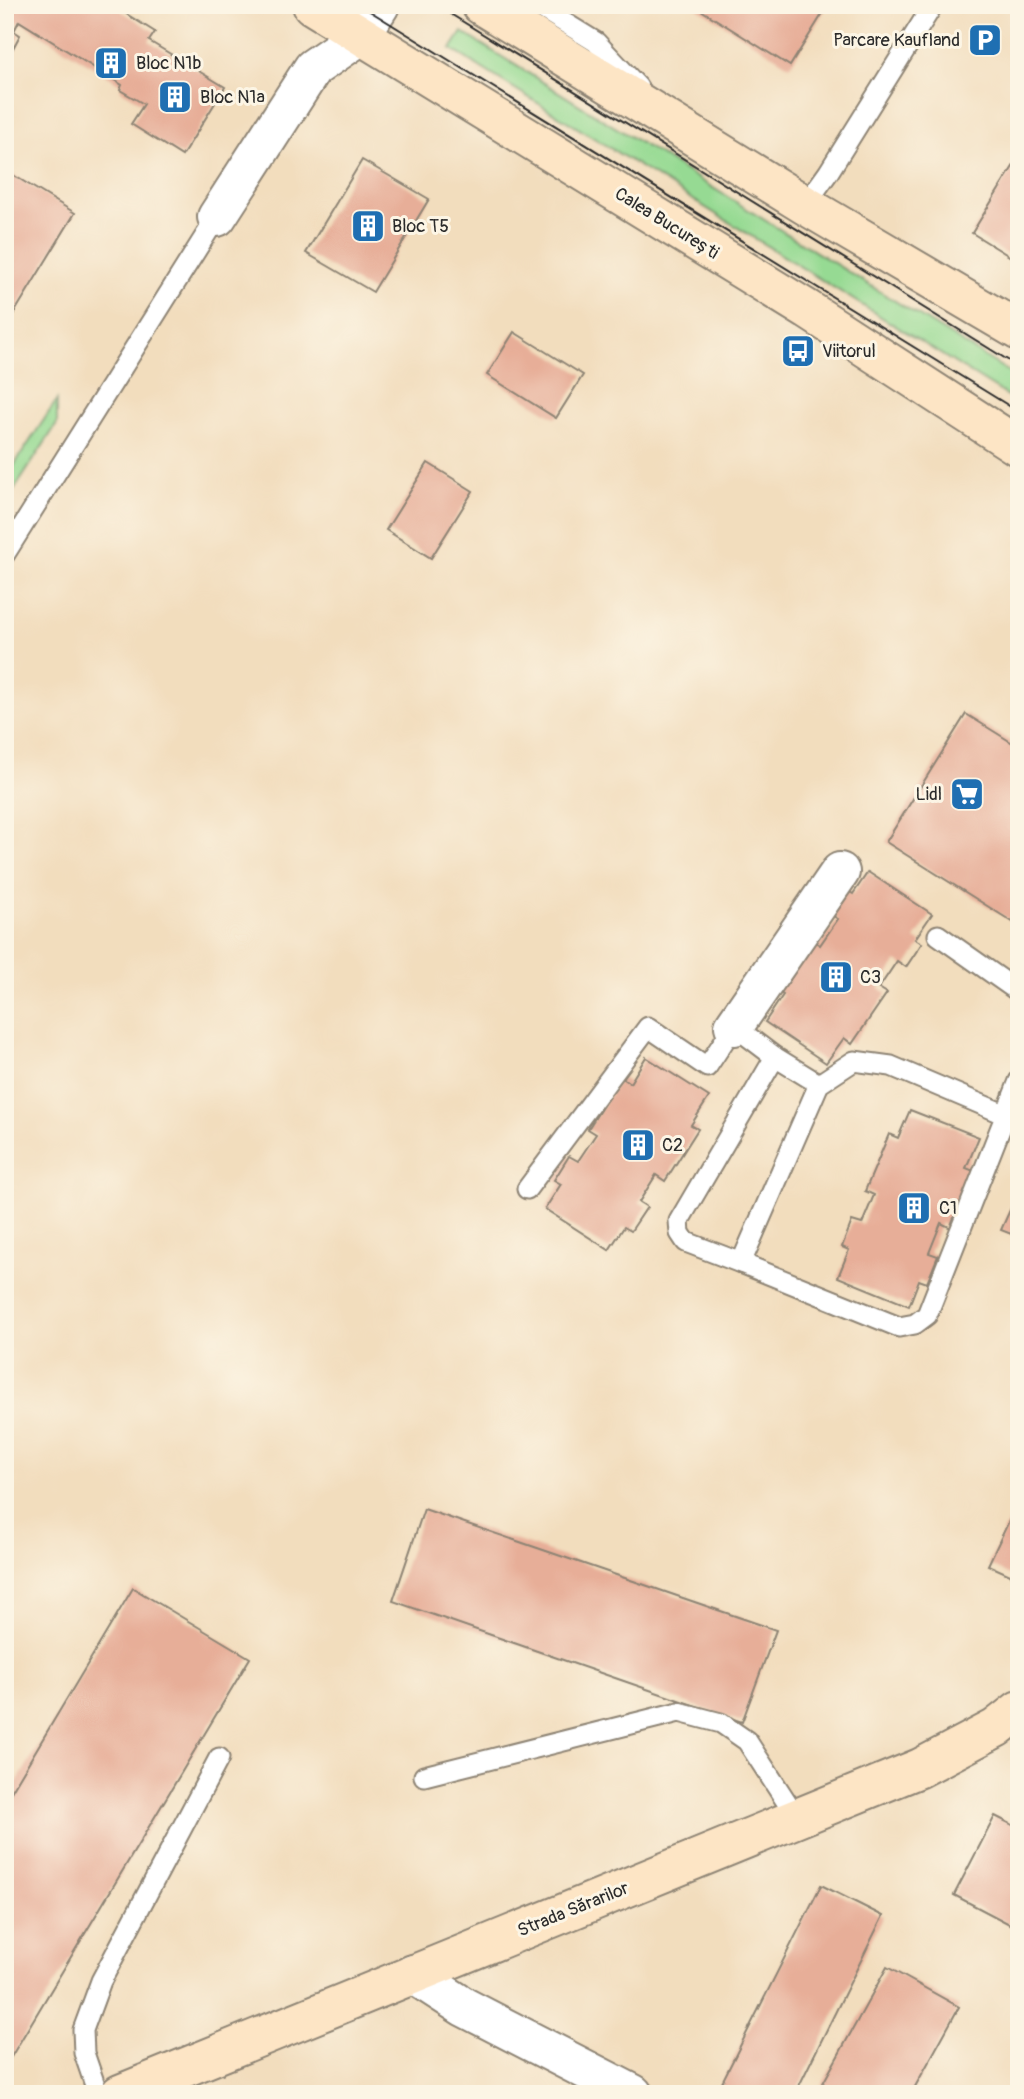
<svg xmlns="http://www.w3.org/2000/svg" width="1024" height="2099" viewBox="0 0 1024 2099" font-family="Pangolin,sans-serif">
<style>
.green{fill:#96da93;stroke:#60825f;stroke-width:2}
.building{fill:#e7ae98}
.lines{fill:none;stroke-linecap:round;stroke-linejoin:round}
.lane-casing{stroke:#8e8474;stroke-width:23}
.street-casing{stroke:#8e8474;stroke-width:42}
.secondary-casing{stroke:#8e8474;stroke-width:42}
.lane{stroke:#fff;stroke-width:19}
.street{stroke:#fff;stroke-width:38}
.secondary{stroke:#fde5c5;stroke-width:38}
.tram{stroke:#2b2b2b;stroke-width:2}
.labels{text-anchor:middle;stroke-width:6;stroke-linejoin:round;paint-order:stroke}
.poi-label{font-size:18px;fill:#2b2b2b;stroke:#fcf5e5;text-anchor:start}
.street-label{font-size:18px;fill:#2b2b2b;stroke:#fcf5e5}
</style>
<rect width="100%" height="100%" fill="#fcf5e5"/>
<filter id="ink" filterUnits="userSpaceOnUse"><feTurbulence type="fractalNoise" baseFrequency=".0143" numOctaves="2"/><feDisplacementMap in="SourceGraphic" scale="14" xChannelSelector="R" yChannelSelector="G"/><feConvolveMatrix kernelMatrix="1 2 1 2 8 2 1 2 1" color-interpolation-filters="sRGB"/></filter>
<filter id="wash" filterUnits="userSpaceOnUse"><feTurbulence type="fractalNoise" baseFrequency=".00686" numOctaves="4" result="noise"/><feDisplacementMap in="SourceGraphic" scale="28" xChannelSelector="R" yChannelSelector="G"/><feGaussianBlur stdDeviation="1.57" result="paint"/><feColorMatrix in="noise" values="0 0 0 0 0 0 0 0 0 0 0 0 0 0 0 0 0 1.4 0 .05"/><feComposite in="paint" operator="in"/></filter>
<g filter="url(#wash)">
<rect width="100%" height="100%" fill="#f2ddbd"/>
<g class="green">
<polygon points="462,32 1019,378 1019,403 451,49"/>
<polygon points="57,400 57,424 14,490 5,484 5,479"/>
</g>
<g id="blocks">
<g class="building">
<polygon points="5,5 112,5 155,32 149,41 225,87 182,156 131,124 144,104 120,90 122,85 19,21 14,31 20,35 12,50 5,46"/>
<polygon points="693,5 828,5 790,66"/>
<polygon points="1019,157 1019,262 972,233"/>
<polygon points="362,160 429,199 373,292 306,253"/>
<polygon points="5,170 75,213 5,328"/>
<polygon points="514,332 583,375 556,418 487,375"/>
<polygon points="428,463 473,491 431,558 386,530"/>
<polygon points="966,714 1019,747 1019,926 886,842"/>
<polygon points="868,872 932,914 915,939 922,943 906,967 897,961 879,988 887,993 852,1044 844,1038 826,1063 765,1022 783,995 777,990 811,939 820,945 838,919 830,914 846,890 853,894"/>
<polygon points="646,1057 709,1097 691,1125 698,1129 665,1181 656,1175 639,1202 647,1207 631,1231 624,1227 609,1250 545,1209 561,1184 554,1180 569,1156 578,1161 596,1134 588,1129 621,1077 630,1083"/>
<polygon points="910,1110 979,1137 966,1168 974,1171 951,1228 941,1223 929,1253 938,1256 927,1283 919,1280 909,1306 838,1277 849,1250 842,1247 852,1221 862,1224 874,1195 865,1191 889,1134 898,1138"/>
<polygon points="1019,1190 1019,1237 1001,1230"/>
<polygon points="1019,1500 1019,1579 988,1565"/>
<polygon points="424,1509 776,1630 742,1722 393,1601"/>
<polygon points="133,1588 250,1658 5,2067 5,1802"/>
<polygon points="995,1816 1019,1828 1019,1929 954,1895"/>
<polygon points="821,1885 883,1916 795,2094 716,2094"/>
<polygon points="887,1967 959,2007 911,2094 817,2094"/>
</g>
</g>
</g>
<g filter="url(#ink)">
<use href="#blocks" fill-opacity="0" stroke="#8e8474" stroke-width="2"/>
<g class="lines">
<g class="lane-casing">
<g id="lane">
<polyline points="536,5 596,42 638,87"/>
<polyline points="805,205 828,173 933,5"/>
<polyline points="5,554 217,217"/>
<polyline points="938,935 1019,992"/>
<polyline points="1004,1114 891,1066 854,1061 819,1084 741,1263 899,1327 915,1324 927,1315 1019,1081"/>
<polyline points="527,1189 648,1027 707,1067 734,1026 775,1057"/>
<polyline points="741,1263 686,1242 680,1233 679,1221 775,1057 819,1084"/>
<polyline points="424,1776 679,1712 721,1723 747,1741 797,1818"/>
<polyline points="98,2094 84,2053 83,2030 101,1981 219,1758"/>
</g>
</g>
<g class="street-casing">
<g id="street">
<polyline points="217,217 313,68 361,35 380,5"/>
<polyline points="734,1026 840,872"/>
<polyline points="413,1974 464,2007 633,2094"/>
</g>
</g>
<g class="secondary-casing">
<g id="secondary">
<polyline points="312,5 808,310 1019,447"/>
<polyline points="481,5 805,205 1019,331"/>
<polyline points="120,2094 920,1768 996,1728 1019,1710"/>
</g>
</g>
<use href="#lane" class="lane"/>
<use href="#street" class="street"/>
<use href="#secondary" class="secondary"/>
<g class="tram">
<polyline points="360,5 1019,412"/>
<polyline points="436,5 1019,367"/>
</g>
</g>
</g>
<defs>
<g id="parking-square" transform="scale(1.75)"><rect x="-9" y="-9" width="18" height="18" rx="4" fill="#1f6fb2" stroke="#fcf5e5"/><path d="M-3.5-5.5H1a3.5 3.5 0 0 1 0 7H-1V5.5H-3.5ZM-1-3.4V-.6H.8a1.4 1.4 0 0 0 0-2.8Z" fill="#fff"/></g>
<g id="building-square" transform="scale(1.75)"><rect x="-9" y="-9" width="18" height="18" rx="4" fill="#1f6fb2" stroke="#fcf5e5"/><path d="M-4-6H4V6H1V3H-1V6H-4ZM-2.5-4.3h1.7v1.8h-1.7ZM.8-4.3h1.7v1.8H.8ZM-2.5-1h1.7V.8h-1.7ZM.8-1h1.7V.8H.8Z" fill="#fff"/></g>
<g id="bus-square" transform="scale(1.75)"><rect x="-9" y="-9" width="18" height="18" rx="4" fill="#1f6fb2" stroke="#fcf5e5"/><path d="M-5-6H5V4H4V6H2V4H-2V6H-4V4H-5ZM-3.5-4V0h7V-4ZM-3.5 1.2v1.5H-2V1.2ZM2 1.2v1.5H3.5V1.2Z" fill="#fff"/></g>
<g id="supermarket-square" transform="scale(1.75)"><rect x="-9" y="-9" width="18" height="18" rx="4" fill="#1f6fb2" stroke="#fcf5e5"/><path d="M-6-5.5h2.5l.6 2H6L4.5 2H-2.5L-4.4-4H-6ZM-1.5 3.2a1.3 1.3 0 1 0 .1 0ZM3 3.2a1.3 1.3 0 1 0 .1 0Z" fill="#fff"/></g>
</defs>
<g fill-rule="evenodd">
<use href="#parking-square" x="985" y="40"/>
<use href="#building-square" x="111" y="63"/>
<use href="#building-square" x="175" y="97"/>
<use href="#building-square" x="368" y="226"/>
<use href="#bus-square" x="798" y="351"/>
<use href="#supermarket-square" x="967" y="794"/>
<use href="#building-square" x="836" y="977"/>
<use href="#building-square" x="638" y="1145"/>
<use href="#building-square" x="914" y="1208"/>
</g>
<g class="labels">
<g class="poi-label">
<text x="960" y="46" text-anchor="end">Parcare Kaufland</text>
<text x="136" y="69">Bloc N1b</text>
<text x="200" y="103">Bloc N1a</text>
<text x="392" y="232">Bloc T5</text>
<text x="822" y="357">Viitorul</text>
<text x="942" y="800" text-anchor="end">Lidl</text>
<text x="860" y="983">C3</text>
<text x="662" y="1151">C2</text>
<text x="939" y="1214">C1</text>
</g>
<g class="street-label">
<text transform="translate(667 223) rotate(32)" y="6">Calea București</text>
<text transform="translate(573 1909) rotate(-22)" y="6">Strada Sărarilor</text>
</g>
</g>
<rect width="1024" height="2099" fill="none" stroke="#fcf5e5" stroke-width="28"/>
</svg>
